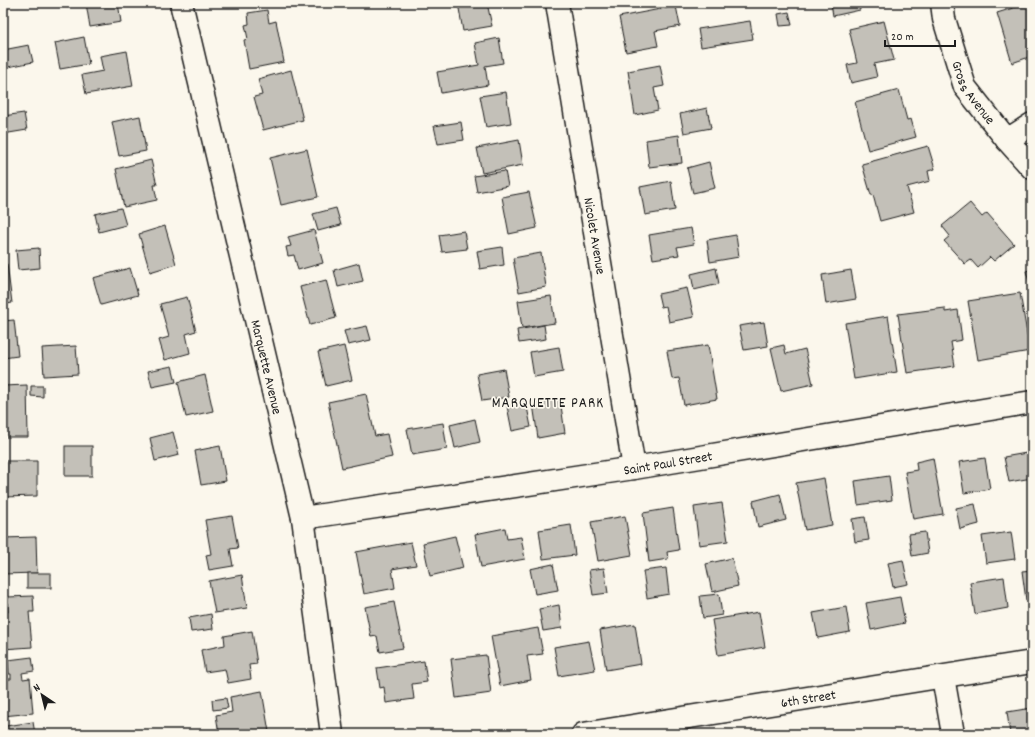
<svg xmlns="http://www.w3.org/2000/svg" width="1035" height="737" viewBox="0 0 1035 737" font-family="Dekko,sans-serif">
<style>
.building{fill:#c3c0b8;stroke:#1c1c1c}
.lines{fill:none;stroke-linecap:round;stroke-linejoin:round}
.minor-casing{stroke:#1c1c1c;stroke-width:25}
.minor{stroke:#fbf7ec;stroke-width:22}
.labels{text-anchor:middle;stroke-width:3.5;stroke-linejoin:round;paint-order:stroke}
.street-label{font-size:14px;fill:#1c1c1c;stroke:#fbf7ec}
.neighbourhood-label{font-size:15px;letter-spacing:1px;fill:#1c1c1c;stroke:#fbf7ec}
</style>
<rect width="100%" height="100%" fill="#fbf7ec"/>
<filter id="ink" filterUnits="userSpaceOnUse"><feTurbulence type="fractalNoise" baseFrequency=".025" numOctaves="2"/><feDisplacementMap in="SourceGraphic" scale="8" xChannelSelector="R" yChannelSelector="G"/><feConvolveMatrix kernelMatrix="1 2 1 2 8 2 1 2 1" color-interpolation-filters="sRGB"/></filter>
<g filter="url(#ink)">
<g class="building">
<polygon points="86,3 118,3 121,22 90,27"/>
<polygon points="458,3 487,3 492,26 463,31"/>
<polygon points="831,3 859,3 860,10 833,16"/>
<polygon points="1029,3 1031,3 1032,5 1032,56 1012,63 997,13"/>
<polygon points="676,6 680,26 655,31 658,46 626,52 619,17"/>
<polygon points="267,10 269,23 276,21 284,62 249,69 244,40 248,39 245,25 249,24 248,13"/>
<polygon points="789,12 792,25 780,26 778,14"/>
<polygon points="750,21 753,39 701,47 698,29"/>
<polygon points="884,21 894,60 874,64 877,77 851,83 847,65 857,63 849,29"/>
<polygon points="84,37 89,64 60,69 55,43"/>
<polygon points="499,38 503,63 485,66 488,85 441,93 437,72 479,65 475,43"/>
<polygon points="29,45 33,62 3,68 3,50"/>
<polygon points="127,51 133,86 86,94 82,75 103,71 100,56"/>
<polygon points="660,65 664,86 654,88 658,110 635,115 628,71"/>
<polygon points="291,70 303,120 263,130 254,97 262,95 258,79"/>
<polygon points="899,90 907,120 911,119 916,137 868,150 855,102"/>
<polygon points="506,92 511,123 486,127 480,96"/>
<polygon points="707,108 711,128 684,133 680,114"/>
<polygon points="24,113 27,130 3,134 3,116"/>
<polygon points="140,116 146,151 119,156 112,122"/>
<polygon points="461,122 464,140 438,144 434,126"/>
<polygon points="679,135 682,163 649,167 646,140"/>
<polygon points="519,140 523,165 482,173 477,148"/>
<polygon points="928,146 935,169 928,171 930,181 907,187 914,212 880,221 873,195 871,195 862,164"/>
<polygon points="307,149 318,197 281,205 270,158"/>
<polygon points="151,160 157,185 154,185 157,200 124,207 116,169"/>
<polygon points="709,162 715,188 693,193 687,168"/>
<polygon points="505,171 508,186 477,192 474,176"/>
<polygon points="671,181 675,210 645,215 640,187"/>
<polygon points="3,183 7,199 3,199"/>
<polygon points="529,192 537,228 509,234 502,197"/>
<polygon points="970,203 982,217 987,213 1014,244 994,261 990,257 978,268 971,260 965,264 944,241 950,236 942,226"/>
<polygon points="121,208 126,225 99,232 95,214"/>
<polygon points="336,208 341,225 318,231 313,214"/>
<polygon points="165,226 176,264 150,272 139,234"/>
<polygon points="691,228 694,244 677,247 679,255 653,259 649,235"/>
<polygon points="314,230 323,263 298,270 294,255 288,256 286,247 291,246 288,237"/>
<polygon points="464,231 467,249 442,252 439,235"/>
<polygon points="736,235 739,257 710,262 707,240"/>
<polygon points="502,247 504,265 480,269 477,251"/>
<polygon points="39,248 40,268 18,270 16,250"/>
<polygon points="541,253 546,287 519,292 513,258"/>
<polygon points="359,263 363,281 338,287 334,270"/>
<polygon points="7,264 12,303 3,305 3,265"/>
<polygon points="130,268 138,295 101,305 93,278"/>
<polygon points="716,268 719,284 694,290 691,274"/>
<polygon points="1032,269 1032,292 1026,271"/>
<polygon points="851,270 856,299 826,304 822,275"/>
<polygon points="326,280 336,318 310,325 300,287"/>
<polygon points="687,288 694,317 669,322 666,306 661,307 658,294"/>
<polygon points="1020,293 1030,351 978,360 968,301"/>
<polygon points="551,296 555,323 522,328 518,301"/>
<polygon points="187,297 196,331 186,334 190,353 165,360 159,340 169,337 160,304"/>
<polygon points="945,308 945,312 958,310 962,340 951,342 955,366 907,373 898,314"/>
<polygon points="888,316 897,372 854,379 845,323"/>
<polygon points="14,320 18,356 3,358 3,321"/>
<polygon points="764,322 768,346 744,350 739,326"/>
<polygon points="544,325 546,339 519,343 517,330"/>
<polygon points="367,326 371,340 348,345 344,331"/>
<polygon points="708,345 717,399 684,405 679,378 672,379 667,351"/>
<polygon points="784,345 786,354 805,349 813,384 781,391 771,348"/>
<polygon points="76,346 78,374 44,376 42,348"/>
<polygon points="344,346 352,380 326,386 318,352"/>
<polygon points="559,347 563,372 534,377 530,352"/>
<polygon points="172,366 176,382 152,387 148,371"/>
<polygon points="504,369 509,397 482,401 477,374"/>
<polygon points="205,375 213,411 186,417 178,382"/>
<polygon points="27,385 28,437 3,437 3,386"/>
<polygon points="31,386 43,386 43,397 31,396"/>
<polygon points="366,394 375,436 387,434 392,457 342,468 328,402"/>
<polygon points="560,399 565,433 538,438 533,404"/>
<polygon points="526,402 531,427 512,431 507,406"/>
<polygon points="475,419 480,442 455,448 450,425"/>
<polygon points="443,423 447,449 412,455 407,429"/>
<polygon points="173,432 179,455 155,461 150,438"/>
<rect x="65" y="446" width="27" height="30"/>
<polygon points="220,446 226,481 201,485 195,451"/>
<polygon points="1032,452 1032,478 1009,482 1004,457"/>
<polygon points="933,458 943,514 913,519 905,472 917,470 916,462"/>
<polygon points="985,458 990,489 964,493 959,462"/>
<polygon points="3,461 37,461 37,496 3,497"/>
<polygon points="889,476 892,500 858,505 855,481"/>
<polygon points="824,478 832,525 805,530 796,483"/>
<polygon points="780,494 786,520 758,527 753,501"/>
<polygon points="722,503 728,541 699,545 694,507"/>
<polygon points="975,504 979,524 960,529 956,508"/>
<polygon points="673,508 679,550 667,552 668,559 649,562 643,513"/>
<polygon points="232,516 238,548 230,549 233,566 209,570 206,555 211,554 205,520"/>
<polygon points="625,516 632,555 598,561 591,522"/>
<polygon points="865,517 869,540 855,542 852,519"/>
<polygon points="571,525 575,555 543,559 539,530"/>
<polygon points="505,528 507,539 521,537 525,559 481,567 475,534"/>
<polygon points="925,532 928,553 912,556 909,534"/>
<polygon points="1011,532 1015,559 986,563 982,536"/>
<polygon points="455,536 463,568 430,576 423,543"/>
<polygon points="36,537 37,573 3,574 3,538"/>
<polygon points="411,542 416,565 392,569 395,588 364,594 356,552"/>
<polygon points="732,558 738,586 712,592 706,564"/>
<polygon points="903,560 908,584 893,587 888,563"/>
<polygon points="553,564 558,590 535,594 530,569"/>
<polygon points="604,568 608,593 593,595 589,570"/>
<polygon points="666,568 669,594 647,598 643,571"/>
<polygon points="1032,570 1032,600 1026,600 1022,571"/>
<rect x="27" y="573" width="24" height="15"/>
<polygon points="242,575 247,608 215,613 209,581"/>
<polygon points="1004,577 1008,608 975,614 970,582"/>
<polygon points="719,594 722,615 703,618 700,596"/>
<polygon points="33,596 34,612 29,612 32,647 3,649 3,612 8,612 7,597"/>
<polygon points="900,597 905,623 871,630 866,603"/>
<polygon points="394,602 403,648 380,652 377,636 371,637 365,607"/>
<polygon points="559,605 562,628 543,631 539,609"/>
<polygon points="846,607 850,632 818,638 813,613"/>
<polygon points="759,612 765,647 718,655 712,620"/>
<polygon points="211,614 213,629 191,632 189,618"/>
<polygon points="635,624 641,664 606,670 600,630"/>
<polygon points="538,628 543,654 527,656 531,680 500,686 491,636"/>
<polygon points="252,631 257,664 249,665 251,679 228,683 225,669 205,672 201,650 225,645 224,636"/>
<polygon points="589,641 595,670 559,676 554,647"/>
<polygon points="486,655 491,693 456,698 451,659"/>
<polygon points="32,657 34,671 22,673 23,679 30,678 33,713 3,716 3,679 11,679 11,674 9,674 8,660"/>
<polygon points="424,661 427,682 412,684 414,699 386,703 384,687 380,688 377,668"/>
<polygon points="262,691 269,732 257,734 219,734 216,715 232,712 230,697"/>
<polygon points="226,698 228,708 213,710 212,700"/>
<polygon points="1032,708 1032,734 1010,734 1007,712"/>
<polygon points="33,722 35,734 7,734 6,726"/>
<polygon points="892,731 893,734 875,734"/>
</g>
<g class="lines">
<g class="minor-casing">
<g id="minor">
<path id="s1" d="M181,3l122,515 29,216"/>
<path id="s2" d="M557,3l77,465"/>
<path id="s3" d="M942,3l2,16 21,68 42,53 25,28"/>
<polyline points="1007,140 1032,124"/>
<path id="s4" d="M303,518l331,-50 398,-66"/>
<polyline points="943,677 953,734"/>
<path id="s5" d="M583,734l449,-72"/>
</g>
</g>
<use href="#minor" class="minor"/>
</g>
</g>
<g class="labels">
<g class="street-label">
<text dy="5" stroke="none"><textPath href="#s3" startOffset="96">Gross Avenue</textPath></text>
<text dy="5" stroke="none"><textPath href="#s2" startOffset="236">Nicolet Avenue</textPath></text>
<text dy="5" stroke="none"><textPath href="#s1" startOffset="374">Marquette Avenue</textPath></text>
<text dy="5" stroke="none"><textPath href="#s4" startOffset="369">Saint Paul Street</textPath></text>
<text dy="5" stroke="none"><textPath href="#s5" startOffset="228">6th Street</textPath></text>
</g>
<g class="neighbourhood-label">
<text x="548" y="407">MARQUETTE PARK</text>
</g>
</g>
<rect width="1035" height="737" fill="none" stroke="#fbf7ec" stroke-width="16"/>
<rect x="8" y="8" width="1019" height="721" fill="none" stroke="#1c1c1c" stroke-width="1.5" filter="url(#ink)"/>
<g transform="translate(42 695) rotate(325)" stroke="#fbf7ec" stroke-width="3" paint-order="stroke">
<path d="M0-3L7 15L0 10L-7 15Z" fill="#1c1c1c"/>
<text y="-6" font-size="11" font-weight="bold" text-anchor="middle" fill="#1c1c1c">N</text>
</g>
<path d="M885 40v6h70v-6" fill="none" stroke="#1c1c1c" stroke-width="2"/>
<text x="891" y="40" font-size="12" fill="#1c1c1c" stroke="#fbf7ec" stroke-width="3" paint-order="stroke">20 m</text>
</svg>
